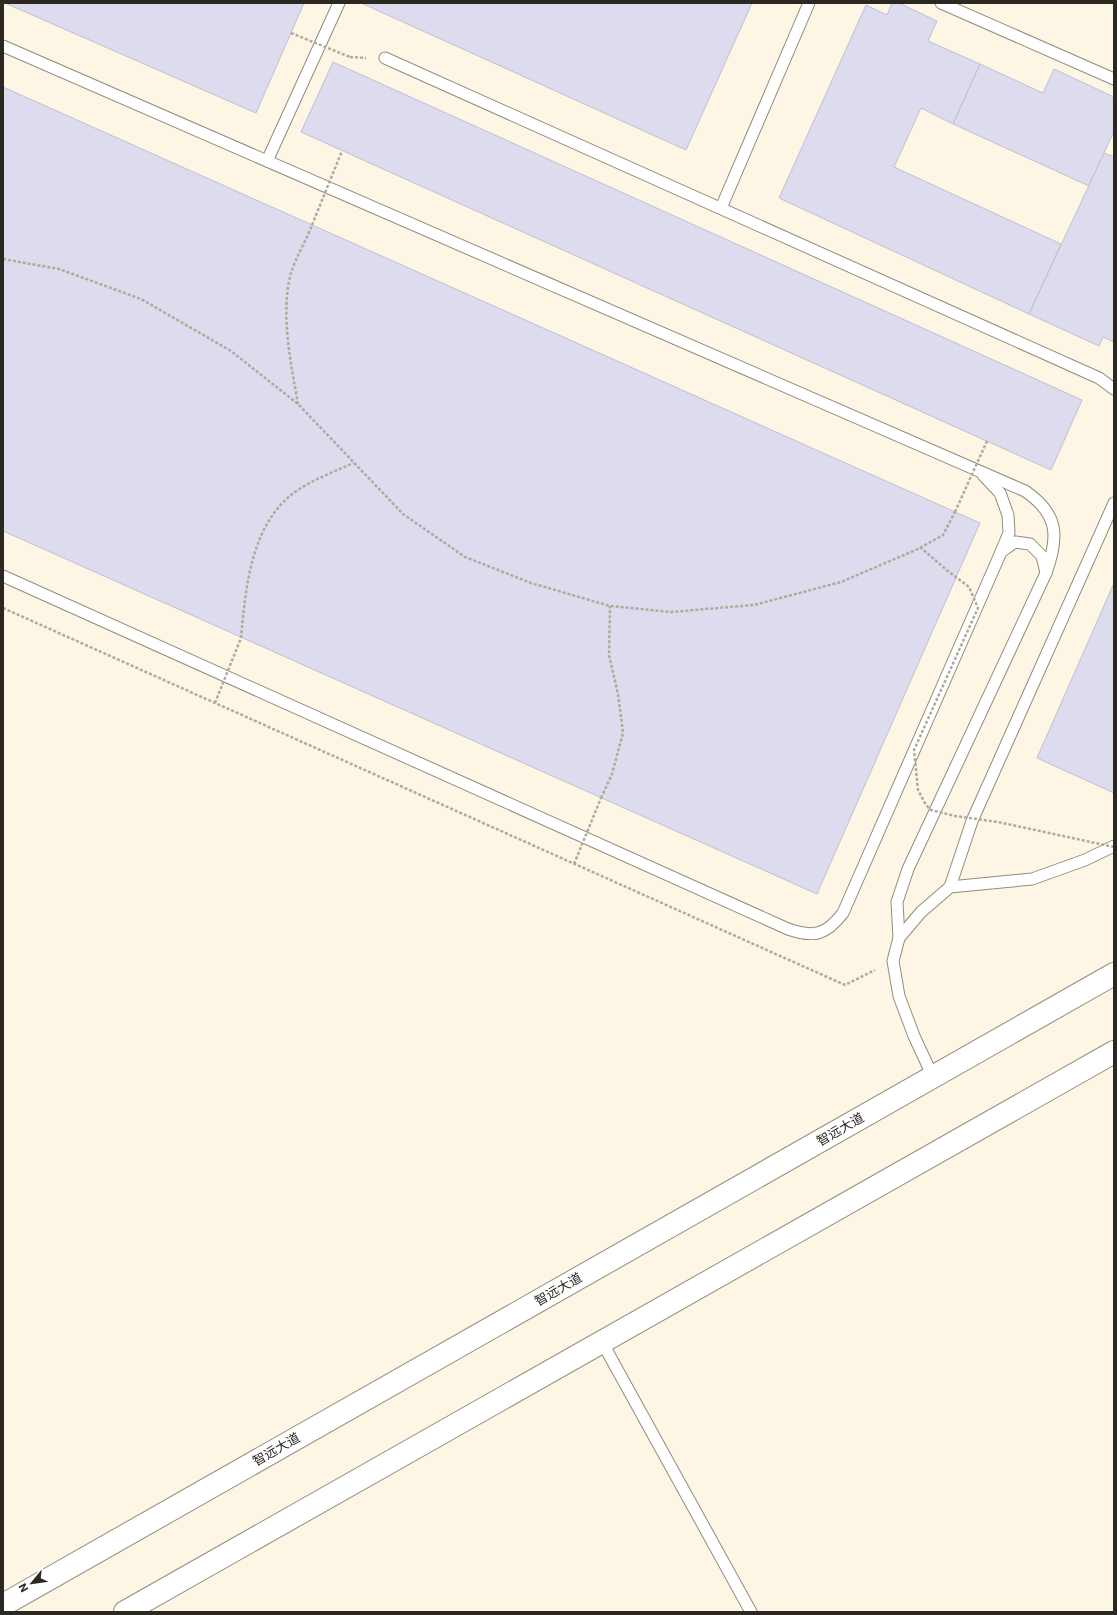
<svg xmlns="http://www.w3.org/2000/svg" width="1117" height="1615" viewBox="0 0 1117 1615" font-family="Roboto,'Noto Sans SC',sans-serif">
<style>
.building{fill:#dddcee;stroke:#c0bfd1}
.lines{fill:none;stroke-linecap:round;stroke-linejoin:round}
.lane-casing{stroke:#928c7c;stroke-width:13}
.secondary-casing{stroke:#928c7c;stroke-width:24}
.path{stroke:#afaa9c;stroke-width:2.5;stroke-dasharray:3 2;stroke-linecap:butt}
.lane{stroke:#fff;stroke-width:11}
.secondary{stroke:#fff;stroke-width:22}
.path-bridge{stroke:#afaa9c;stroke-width:2.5;stroke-dasharray:3 2;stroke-linecap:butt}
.labels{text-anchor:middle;stroke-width:4;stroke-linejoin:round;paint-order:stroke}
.street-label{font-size:13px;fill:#2b2822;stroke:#fff}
</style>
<rect width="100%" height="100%" fill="#fdf6e4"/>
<g class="building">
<polygon points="5,3 304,3 256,113"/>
<polygon points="361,3 752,3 686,150"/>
<polygon points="892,3 899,3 937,21 928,41 980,64 953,124 921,108 894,167 1061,244 1029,314 779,198 866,5 887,15"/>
<polygon points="333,62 1082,400 1051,470 301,132"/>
<polygon points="980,64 1043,93 1054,69 1114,97 1114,131 1089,186 953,124"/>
<polygon points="3,87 980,523 817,894 3,531"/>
<polygon points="1104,153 1114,157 1114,342 1103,337 1099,346 1029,314"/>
<polygon points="1114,583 1114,793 1037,758"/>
</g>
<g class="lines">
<g class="lane-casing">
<g id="lane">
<polyline points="941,3 1114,79"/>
<path d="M3,46l1022,445c34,23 34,46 21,82l-138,296 -11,33 2,36 -6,23 6,35 15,40 19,41"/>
<polyline points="385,58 1099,378 1114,389"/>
<polyline points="267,161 339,3"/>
<polyline points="721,208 809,3"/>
<polyline points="983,475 1000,493 1008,515 1009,533 1001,552"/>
<path d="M3,576l785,353c26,9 38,6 55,-16l158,-361 14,-10 15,2 12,12 4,17"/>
<polyline points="950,887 972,821 1114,503"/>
<polyline points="899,938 921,912 950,887 1032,879 1085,860 1114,846"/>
<polyline points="602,1342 751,1612"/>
</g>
</g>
<g class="secondary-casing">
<g id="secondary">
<polyline points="3,1605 1114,974"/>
<polyline points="125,1612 1114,1052"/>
</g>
</g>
<g class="path">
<polyline points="350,57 366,58"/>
<polyline points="3,259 59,269 141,299 231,351 298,404 403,514 465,557 531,583 610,606 671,612 754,605 841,582 918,549 943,535 955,512"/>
<path d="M298,404c-7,-40 -18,-91 -7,-131 5,-16 15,-32 21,-48"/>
<polyline points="3,608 845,985 875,970"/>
<path d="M241,638c5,-53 10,-119 60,-150 16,-10 35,-17 52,-25"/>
<polyline points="601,798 612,774 623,733 618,694 609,655 610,606"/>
</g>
<use href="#lane" class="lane"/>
<use href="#secondary" class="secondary"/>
<g class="path-bridge">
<polyline points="291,33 350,57"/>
<polyline points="312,225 342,151"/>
<polyline points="955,512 987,441"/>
<polyline points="920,547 949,572 969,587 978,608 914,750 918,790 926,805 931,810 955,816 998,822 1114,847"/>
<polyline points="215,703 241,638"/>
<polyline points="574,864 601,798"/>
</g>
</g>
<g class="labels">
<g class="street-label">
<text transform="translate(840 1129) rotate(-30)" y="5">智远大道</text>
<text transform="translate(558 1289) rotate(-30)" y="5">智远大道</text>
<text transform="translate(276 1449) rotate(-30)" y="5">智远大道</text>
</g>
</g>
<rect width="1117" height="1615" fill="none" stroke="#2b2822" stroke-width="8"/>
<g transform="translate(32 1583) rotate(241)" stroke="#ffffff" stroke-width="3" paint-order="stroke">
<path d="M0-3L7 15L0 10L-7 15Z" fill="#2b2822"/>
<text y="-6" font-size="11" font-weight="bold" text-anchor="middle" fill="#2b2822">N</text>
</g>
</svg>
